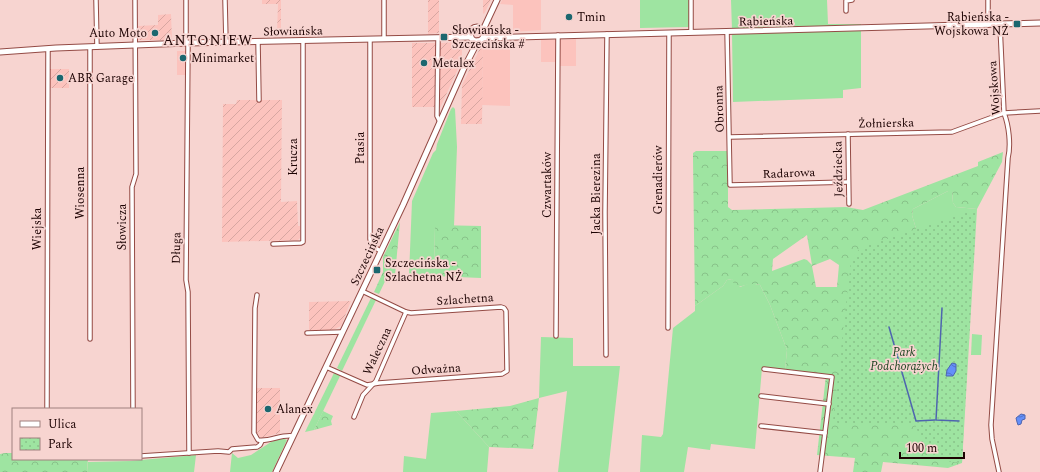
<svg xmlns="http://www.w3.org/2000/svg" width="1040" height="472" viewBox="0 0 1040 472" font-family="Spectral,serif">
<style>
.built{fill:#fcc3bd}
.industrial{fill:url(#industrial-furrows)}
.grass{fill:#9ee4a1}
.forest{fill:url(#forest-crowns);fill-rule:evenodd}
.park{fill:url(#park-dots)}
.water{fill:url(#water-waves);stroke:#4e65af}
.lines{fill:none;stroke-linecap:round;stroke-linejoin:round}
.stream{stroke:#4e65af;stroke-width:1.5}
.street-casing{stroke:#944b45;stroke-width:5.5}
.secondary-casing{stroke:#944b45;stroke-width:7}
.street{stroke:#fff;stroke-width:3.5}
.secondary{stroke:#fff;stroke-width:5}
.poi-dot{fill:#1b676f;stroke:#f7d4d0;stroke-width:1.5}
.labels{text-anchor:middle;stroke-width:3.5;stroke-linejoin:round;paint-order:stroke}
.poi-label{font-size:12px;fill:#1c0202;stroke:#f7d4d0;text-anchor:start}
.street-label{font-size:12px;fill:#1c0202;stroke:#f7d4d0}
.park-label{font-size:12px;font-style:italic;fill:#1c4520;stroke:#f7d4d0}
.quarter-label{font-size:14px;letter-spacing:1px;fill:#1c0202;stroke:#f7d4d0}
</style>
<defs>
<pattern id="industrial-furrows" width="10" height="10" patternUnits="userSpaceOnUse"><rect width="10" height="10" fill="#fcc3bd"/><path d="M-1 1l2-2M0 10L10 0M9 11l2-2" fill="none" stroke="#d7a6a1"/></pattern>
<pattern id="forest-crowns" width="20" height="18" patternUnits="userSpaceOnUse"><rect width="20" height="18" fill="#9ee4a1"/><path d="M2 6a3 3 0 1 1 6 0M12 15a3 3 0 1 1 6 0" fill="none" stroke="#88c289"/></pattern>
<pattern id="park-dots" width="8" height="8" patternUnits="userSpaceOnUse"><rect width="8" height="8" fill="#9ee4a1"/><path d="M2 2h.1M6 6h.1" fill="none" stroke="#88c289" stroke-width="1.8" stroke-linecap="round"/></pattern>
<pattern id="water-waves" width="16" height="10" patternUnits="userSpaceOnUse"><rect width="16" height="10" fill="#648ff9"/><path d="M0 5q4-4 8 0t8 0" fill="none" stroke="#5273c7"/></pattern>
</defs>
<rect width="100%" height="100%" fill="#f7d4d0"/>
<g class="built">
<polygon points="502,0 541,0 541,30 513,32 513,5 500,4"/>
<polygon points="576,39 576,66 559,66 560,40"/>
<rect x="541" y="40" width="15" height="22"/>
<polygon points="510,41 510,106 482,105 483,42"/>
<rect x="177" y="51" width="9" height="24"/>
</g>
<g class="industrial">
<polygon points="262,0 281,0 281,33 277,33 278,4 262,4"/>
<polygon points="428,0 439,0 439,33 428,34"/>
<polygon points="483,0 491,0 484,14 483,13"/>
<polygon points="171,14 172,40 138,40 138,26 158,25 158,15"/>
<polygon points="462,42 462,60 440,108 438,108 439,43"/>
<polygon points="483,42 482,124 461,124 462,85"/>
<polygon points="412,43 436,43 435,107 412,107"/>
<rect x="50" y="69" width="19" height="19"/>
<polygon points="237,100 282,100 281,202 297,201 298,226 300,226 300,238 298,240 222,242 223,104 236,104"/>
<polygon points="351,301 341,326 333,330 309,330 309,302"/>
<polygon points="257,388 280,388 280,433 261,438 256,431"/>
</g>
<g class="grass">
<polygon points="640,0 690,0 689,27 640,28"/>
<polygon points="731,0 827,0 828,24 861,24 861,27 732,30"/>
<polygon points="861,31 861,88 843,90 843,98 733,102 732,33"/>
<polygon points="453,107 455,109 457,147 454,226 435,226 434,276 409,275 412,201 433,153 436,150 437,144 451,109"/>
<polygon points="948,191 952,191 953,203 956,207 977,209 976,210 917,232 912,215 913,209"/>
<polygon points="732,279 740,287 750,283 760,285 770,305 787,350 785,370 762,368 755,449 711,444 710,450 688,447 684,472 640,472 642,435 661,437 663,434 673,328 695,311 695,306 723,286 727,280"/>
<polygon points="371,298 376,300 342,371 337,368"/>
<polygon points="972,334 982,335 981,355 971,355"/>
<polygon points="541,337 573,338 573,366 620,366 608,472 558,472 567,391 539,398"/>
<polygon points="334,373 340,376 314,430 305,432"/>
<polygon points="456,411 489,447 487,472 403,472 404,456 426,459 431,413"/>
<polygon points="282,438 287,440 272,472 230,472 232,453 238,458 251,455 271,442"/>
<polygon points="196,455 194,472 87,472 88,462 130,461"/>
</g>
<g class="forest">
<path d="M696,151h32v56l4,3 114,-3 17,3 115,-44v-4l25,-10 -1,10 -25,47 -21,-2 -3,-4 -1,-12h-4l-35,18 -1,6 5,17 52,82 -7,149 -14,5 -65,-6 -2,10h-28l2,-14 -38,-3 9,-80 -41,-5 2,-20 -17,-45 -10,-20c-13,-3 -15,2 -25,2l-3,-8 -5,1 -4,6 -28,20 -2,-147v-6zM807,235l5,30 -5,-5 -3,-1 -32,12 1,-12zM830,259l9,6 -2,22h-21l-4,-21z"/>
<polygon points="400,222 395,275 388,275 379,294 374,292 383,272 383,257"/>
<polygon points="435,225 481,226 481,278 434,276"/>
<polygon points="539,398 533,449 489,447 456,411 510,406"/>
<polygon points="323,411 333,416 331,421 332,425 314,430"/>
<polygon points="5,453 13,453 13,459 88,459 87,472 0,472 0,454"/>
</g>
<polygon class="park" points="977,209 962,463 927,459 915,424 841,425 833,420 851,260 860,248"/>
<g class="water">
<polygon points="952,363 956,364 956,371 953,376 946,376 947,370"/>
<polygon points="1021,414 1025,415 1025,419 1022,420 1021,424 1018,425 1017,422 1016,418"/>
</g>
<g class="lines">
<g class="stream">
<polyline points="942,308 936,420 959,421"/>
<polyline points="889,327 916,421 935,420"/>
</g>
<g class="street-casing">
<g id="street">
<polyline points="96,0 97,47"/>
<polyline points="225,0 226,42"/>
<polyline points="384,0 384,39"/>
<polyline points="846,11 846,1 852,0"/>
<polyline points="988,25 988,0"/>
<polyline points="727,31 730,185 848,182"/>
<polyline points="691,32 691,0"/>
<polyline points="438,38 437,116 440,122"/>
<path d="M370,39v200c1,7 5,9 11,12"/>
<polyline points="258,42 259,100"/>
<polyline points="186,43 186,0"/>
<polyline points="188,43 186,280 188,292 189,453"/>
<polyline points="848,134 849,204"/>
<polyline points="730,137 952,132 1004,113 1040,111"/>
<polyline points="273,244 301,243 303,242 303,41"/>
<path d="M257,295l-2,13 -1,125 4,7c12,2 23,-6 35,-4"/>
<polyline points="668,328 669,33"/>
<polyline points="307,333 342,332"/>
<polyline points="556,336 558,35"/>
<polyline points="90,339 90,47"/>
<polyline points="606,355 605,212 607,34"/>
<polyline points="326,367 367,385 379,383 502,374 507,371 506,311 504,308 501,307 411,313 406,312 362,291"/>
<polyline points="764,369 832,377 820,472"/>
<polyline points="761,396 829,404"/>
<polyline points="47,409 48,49"/>
<polyline points="133,409 132,187 136,174 135,0"/>
<polyline points="354,417 363,395 376,381 406,312"/>
<polyline points="761,426 825,433"/>
<polyline points="141,456 218,451 229,452 232,449 257,447 260,445 262,441"/>
<path d="M999,472l-7,-33 -1,-14 17,-267c3,-13 1,-32 -4,-45l-4,-88"/>
</g>
</g>
<g class="secondary-casing">
<g id="secondary">
<circle cx="477" cy="34" r="7"/>
<polyline points="483,30 497,0"/>
<polyline points="483,38 1040,23"/>
<polyline points="0,52 56,48 188,43 471,37"/>
<polyline points="276,472 403,205 464,68 478,41"/>
</g>
</g>
<use href="#street" class="street"/>
<use href="#secondary" class="secondary"/>
</g>
<g class="poi-dot">
<circle cx="569" cy="17" r="4"/>
<rect x="1013" y="20" width="8" height="8" rx="2"/>
<circle cx="155" cy="33" r="4"/>
<rect x="440" y="33" width="8" height="8" rx="2"/>
<circle cx="183" cy="58" r="4"/>
<circle cx="424" cy="63" r="4"/>
<circle cx="60" cy="78" r="4"/>
<rect x="373" y="266" width="8" height="8" rx="2"/>
<circle cx="268" cy="409" r="4"/>
</g>
<g class="labels">
<g class="poi-label">
<text x="577" y="21">Tmin</text>
<text x="1009" y="21" text-anchor="end">Rąbieńska -<tspan x="1009" dy="14">Wojskowa NŻ</tspan></text>
<text x="452" y="34">Słowiańska -<tspan x="452" dy="14">Szczecińska #</tspan></text>
<text x="147" y="37" text-anchor="end">Auto Moto</text>
<text x="191" y="62">Minimarket</text>
<text x="432" y="67">Metalex</text>
<text x="68" y="82">ABR Garage</text>
<text x="385" y="267">Szczecińska -<tspan x="385" dy="14">Szlachetna NŻ</tspan></text>
<text x="276" y="413">Alanex</text>
</g>
<g class="street-label">
<text transform="translate(766 21) rotate(-1)" y="4">Rąbieńska</text>
<text transform="translate(293 31) rotate(-1)" y="4">Słowiańska</text>
<text transform="translate(994 88) rotate(-94)" y="4">Wojskowa</text>
<text transform="translate(719 109) rotate(-92)" y="4">Obronna</text>
<text transform="translate(886 123) rotate(-1)" y="4">Żołnierska</text>
<text transform="translate(360 148) rotate(-90)" y="4">Ptasia</text>
<text transform="translate(293 157) rotate(-90)" y="4">Krucza</text>
<text transform="translate(838 169) rotate(-91)" y="4">Jeździecka</text>
<text transform="translate(789 173) rotate(-2)" y="4">Radarowa</text>
<text transform="translate(658 180) rotate(-90)" y="4">Grenadierów</text>
<text transform="translate(547 185) rotate(-90)" y="4">Czwartaków</text>
<text transform="translate(80 193) rotate(-90)" y="4">Wiosenna</text>
<text transform="translate(596 194) rotate(-90)" y="4">Jacka Bierezina</text>
<text transform="translate(122 227) rotate(-90)" y="4">Słowicza</text>
<text transform="translate(37 229) rotate(-90)" y="4">Wiejska</text>
<text transform="translate(176 248) rotate(-89)" y="4">Długa</text>
<text transform="translate(367 256) rotate(-65)" y="4">Szczecińska</text>
<text transform="translate(465 299) rotate(-4)" y="4">Szlachetna</text>
<text transform="translate(377 351) rotate(-65)" y="4">Waleczna</text>
<text transform="translate(436 369) rotate(-4)" y="4">Odważna</text>
</g>
<g class="park-label">
<text x="904" y="356">Park<tspan x="904" dy="14">Podchorążych</tspan></text>
</g>
<g class="quarter-label">
<text x="208" y="45">ANTONIEW</text>
</g>
</g>
<rect x="12" y="408" width="130" height="52" fill="#f7d4d0" stroke="#9f807e"/>
<rect x="20" y="421" width="20" height="6" fill="#ffffff" stroke="#9f807e"/>
<text x="48" y="428" font-size="12" fill="#1c0202">Ulica</text>
<rect x="20" y="438" width="20" height="12" fill="url(#park-dots)" stroke="#9f807e"/>
<text x="48" y="448" font-size="12" fill="#1c0202">Park</text>
<path d="M900 452v6h64v-6" fill="none" stroke="#1c0202" stroke-width="2"/>
<text x="906" y="452" font-size="12" fill="#1c0202" stroke="#f7d4d0" stroke-width="3" paint-order="stroke">100 m</text>
</svg>
